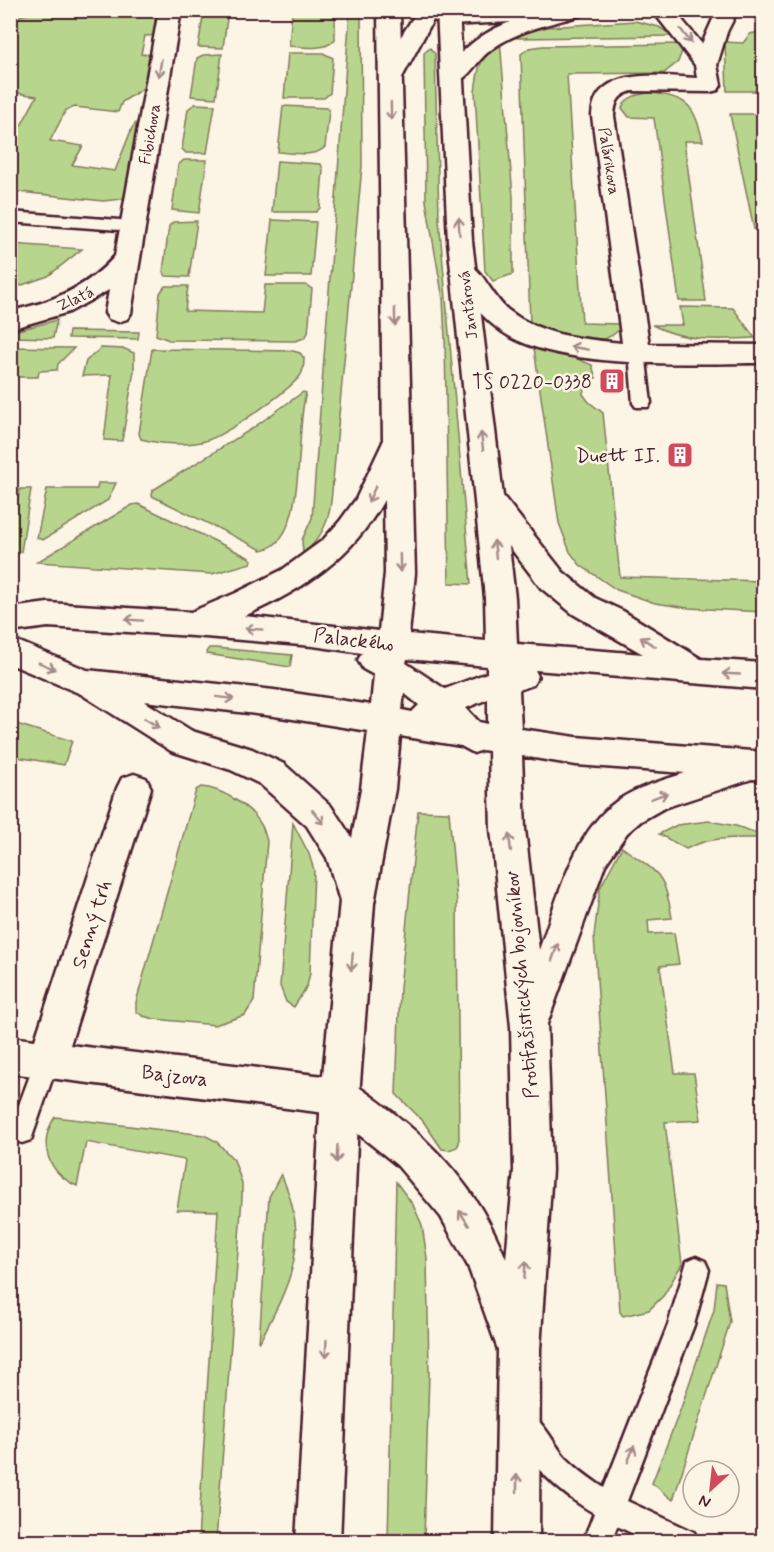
<svg xmlns="http://www.w3.org/2000/svg" width="774" height="1552" viewBox="0 0 774 1552" font-family="Mynerve,sans-serif">
<style>
.green{fill:#b8d58e;stroke:#817a5c;stroke-width:1.5}
.lines{fill:none;stroke-linecap:round;stroke-linejoin:round}
.lane-casing{stroke:#4a1f2b;stroke-width:5}
.street-casing{stroke:#4a1f2b;stroke-width:5}
.secondary-casing{stroke:#4a1f2b;stroke-width:5}
.lane{fill:#fcf5e5;fill-rule:evenodd}
.street{fill:#fcf5e5;fill-rule:evenodd}
.secondary{fill:#fcf5e5;fill-rule:evenodd}
.oneway{stroke:#a38a88}
.labels{text-anchor:middle;stroke-width:5;stroke-linejoin:round;paint-order:stroke}
.far-street-label{font-size:16px;fill:#4a1f2b;stroke:#fcf5e5}
.poi-label{font-size:20px;fill:#4a1f2b;stroke:#fcf5e5;text-anchor:end}
.street-label{font-size:20px;fill:#4a1f2b;stroke:#fcf5e5}
</style>
<rect width="100%" height="100%" fill="#fcf5e5"/>
<filter id="ink" filterUnits="userSpaceOnUse"><feTurbulence type="fractalNoise" baseFrequency=".0167" numOctaves="2"/><feDisplacementMap in="SourceGraphic" scale="12" xChannelSelector="R" yChannelSelector="G"/><feConvolveMatrix kernelMatrix="1 2 1 2 8 2 1 2 1" color-interpolation-filters="sRGB"/></filter>
<g filter="url(#ink)">
<g class="green">
<polygon points="40,11 161,11 162,12 156,14 154,29 160,30 159,35 145,36 141,54 156,55 150,84 122,102 118,112 75,107 66,110 50,141 83,146 72,165 115,171 132,128 142,116 132,188 122,199 103,201 11,191 11,144 37,96 11,92 11,18"/>
<polygon points="204,11 228,11 223,48 198,47"/>
<path d="M292,11h43v29c-10,11 -32,7 -46,6z"/>
<path d="M350,11h11l1,155 -31,336c-3,23 -11,37 -28,52l-1,-14 10,-22z"/>
<polygon points="635,21 659,27 673,36 517,38 517,34 548,27"/>
<polygon points="763,31 763,40 761,41 763,54 763,91 727,91 725,42 743,43 750,34"/>
<path d="M500,40l13,157v77l-20,7 -8,-10 -10,-179c3,-27 5,-33 25,-52z"/>
<path d="M681,44l1,7 -4,11 -14,11 -97,1 15,249 37,1v6c-25,24 -63,3 -89,-7l-9,-269 8,-6 14,-2z"/>
<polygon points="430,48 435,54 439,219 471,584 449,583 445,339 443,299 426,201 424,53"/>
<polygon points="288,53 323,53 333,58 330,93 324,98 284,98"/>
<polygon points="222,54 216,98 191,96 197,58 203,55"/>
<path d="M651,93c39,4 43,14 52,48h-19l22,160h-27l-25,-183 -25,-1 -7,-9c4,-12 17,-14 29,-15z"/>
<polygon points="195,104 215,105 207,153 186,153 182,149 188,109"/>
<path d="M283,106l44,2 2,3 -4,36c-10,11 -32,6 -47,5z"/>
<polygon points="730,114 763,114 763,230 754,229"/>
<polygon points="184,160 207,160 199,213 172,210 178,165"/>
<polygon points="277,161 321,164 323,170 320,208 316,212 272,212"/>
<polygon points="272,220 316,222 311,276 266,276"/>
<polygon points="197,221 189,277 166,276 163,272 169,226 173,222"/>
<polygon points="10,244 11,244 82,249 48,276 11,289"/>
<polygon points="265,285 306,285 312,289 308,333 304,338 295,341 169,340 156,335 160,293 165,286 188,286 185,311 262,313"/>
<path d="M680,307l53,1 22,30c-37,2 -69,4 -103,-13h31z"/>
<polygon points="57,320 53,338 11,337 11,332"/>
<polygon points="69,331 139,332 138,339 68,338"/>
<polygon points="533,341 592,365 596,378 586,378 583,394 589,402 603,413 620,577 763,581 763,612 688,608 655,603 617,590 580,565 570,552 559,523"/>
<polygon points="11,347 67,348 74,348 58,364 57,370 39,371 38,377 11,377"/>
<polygon points="101,348 125,349 134,353 134,371 122,441 104,440 112,375 82,376 86,361"/>
<path d="M152,349l141,2 7,2 4,5c0,6 0,13 -4,18 -14,17 -74,59 -95,65 -18,5 -46,3 -64,-2l-2,-5z"/>
<path d="M303,392l3,1c-12,37 3,149 -44,157l-110,-54 1,-6 97,-60z"/>
<polygon points="98,483 116,483 108,500 43,540 37,538 47,489 97,489"/>
<polygon points="20,489 31,489 21,552 11,558 11,504 17,503"/>
<polygon points="138,504 248,557 252,560 251,563 212,574 37,562 132,505"/>
<polygon points="209,648 215,648 292,655 290,667 207,654 206,652"/>
<polygon points="10,722 72,741 64,765 11,756"/>
<path d="M201,787c20,1 49,19 59,36 4,5 5,12 7,18l-13,160 -9,14 -30,10 -60,-6 -12,-3 -7,-5v-9l60,-212z"/>
<polygon points="418,811 449,812 457,903 459,1143 457,1147 449,1150 442,1149 423,1121 396,1094 400,988"/>
<path d="M709,821l27,5 27,9v3c-27,0 -52,-2 -77,11l-27,-15 18,-9z"/>
<polygon points="293,823 309,854 314,870 310,973 307,986 294,1007 286,1002 280,986"/>
<path d="M622,847c37,28 42,23 50,71l-24,2 1,14 25,-1 5,31 -19,2 15,107h19l7,47 -36,2 17,142 -18,31 -15,15 -26,6 -3,-4 -26,-376 6,-48z"/>
<path d="M55,1117l149,18 12,6 18,19 8,23v15l-26,343h-18l20,-330 -41,-1 8,-50 -99,-18 -9,44c-29,-13 -40,-42 -22,-69z"/>
<path d="M281,1174c31,69 10,108 -22,169l10,-146z"/>
<polygon points="396,1182 413,1205 422,1225 427,1258 429,1373 424,1541 388,1541"/>
<polygon points="717,1282 724,1283 730,1322 673,1500 652,1483 681,1408 714,1310"/>
</g>
<g class="lines">
<g class="lane-casing">
<g id="lane">
<polygon points="10,212 133,221 141,226 133,231 10,222"/>
<polygon points="637,346 643,348 645,352 651,403 648,407 636,407 633,403 629,352 631,348"/>
<polygon points="47,1048 55,1051 59,1059 31,1140 22,1143 13,1140 10,1129 39,1051"/>
<path d="M696,1257l9,4 4,9 -15,55 -67,176 67,31 4,10h-48l-33,-16 -6,16h-28l11,-29c-35,-20 -66,-49 -82,-87l4,-10 10,-4c18,8 27,32 40,46 12,12 25,21 38,30l64,-163 19,-64z"/>
</g>
</g>
<g class="street-casing">
<g id="street">
<path d="M159,10h22l-50,303 -4,6 -9,3 -9,-3 -4,-6 4,-23 -40,22 -59,17v-18c41,-8 78,-24 105,-55z"/>
<path d="M418,10l34,2 80,-2 3,5 14,-5h34l-2,5c-33,10 -68,16 -94,38 -14,12 -22,34 -43,29l-3,-5c17,-25 42,-46 70,-55l-62,3 -16,-5 -34,63 -8,2 -8,-2 -3,-5 20,-40z"/>
<path d="M652,10h22l28,34 15,-34h21l-11,22 -10,33 4,20 -3,5 -8,2 -78,-1c-14,4 -17,11 -18,25l35,228 115,1v18c-70,0 -195,7 -255,-27 -26,-15 -43,-40 -59,-64l4,-6c6,-1 12,-4 18,0 12,8 22,33 36,44 33,26 74,29 114,33l-30,-227c1,-51 70,-40 105,-38l-2,-13z"/>
<path d="M134,774l12,4 5,10 -81,257 270,33 13,5c49,34 95,72 127,124 26,42 41,92 58,139l-6,15 -15,6 -15,-6 -34,-95 -27,-49 -44,-52 -64,-51 -323,-41v-36l25,3 82,-252 5,-10z"/>
</g>
</g>
<g class="secondary-casing">
<path id="secondary" d="M378,10h22l15,563 -6,61 77,7 -1,-43 -37,-357 -11,-231h22l13,231 31,255 60,76 32,26 28,13 78,48 63,4v26l-229,-19 3,6 -5,9 -14,5 2,39 55,8 188,15v28l-12,-1 -88,29 -23,13 -14,12 -22,32 -58,159 5,146 -12,179 -1,193h-44l3,-193 16,-179 -3,-143 -20,-198 -2,-78 -7,-1 -8,3 -13,-7 -61,-10 -5,53 -21,114 -15,193 -19,446h-44l25,-446 19,-195 -13,-43 -20,-32 -47,-42 -29,-14 -60,-19 -90,-57 -71,-30v-26l77,32 187,20 97,15 3,-30 -11,-6 -5,-9 4,-7 -49,-7 -120,-10 -145,-9 -38,5v-24l38,-5 143,9 45,-19 46,-23 41,-30 17,-19 16,-22 27,-57zM384,500l1,73 -6,58 -135,-15c59,-26 108,-58 140,-116zM509,546l32,42 32,26 70,40 -126,-10 -2,-46zM407,659l80,7v7l-42,16 -39,-26zM404,693l15,12 -7,7 -10,-2zM488,699v25l-9,-2 -13,-14zM144,701l130,15 94,15 -7,58 -9,49 -21,-32 -47,-42 -32,-15 -60,-18zM522,756l54,9 109,8c-24,8 -48,14 -68,28 -44,31 -60,101 -78,149l-14,-121z"/>
</g>
<use href="#lane" class="lane"/>
<use href="#street" class="street"/>
<use href="#secondary" class="secondary"/>
</g>
<defs><path id="oneway-shaft" d="M-6 0H5M1.5-3L5.5 0L1.5 3" fill="none" stroke-width="1.6" stroke-linecap="round" stroke-linejoin="round" transform="scale(1.5)"/></defs>
<g class="oneway">
<use href="#oneway-shaft" transform="translate(686 36) rotate(52)"/>
<use href="#oneway-shaft" transform="translate(160 68) rotate(100)"/>
<use href="#oneway-shaft" transform="translate(391 111) rotate(89)"/>
<use href="#oneway-shaft" transform="translate(459 226) rotate(-93)"/>
<use href="#oneway-shaft" transform="translate(395 317) rotate(89)"/>
<use href="#oneway-shaft" transform="translate(579 348) rotate(-170)"/>
<use href="#oneway-shaft" transform="translate(482 441) rotate(-97)"/>
<use href="#oneway-shaft" transform="translate(372 494) rotate(115)"/>
<use href="#oneway-shaft" transform="translate(495 549) rotate(-96)"/>
<use href="#oneway-shaft" transform="translate(400 563) rotate(89)"/>
<use href="#oneway-shaft" transform="translate(134 620) rotate(-176)"/>
<use href="#oneway-shaft" transform="translate(254 629) rotate(-176)"/>
<use href="#oneway-shaft" transform="translate(648 642) rotate(-149)"/>
<use href="#oneway-shaft" transform="translate(47 666) rotate(23)"/>
<use href="#oneway-shaft" transform="translate(731 674) rotate(-177)"/>
<use href="#oneway-shaft" transform="translate(225 698) rotate(7)"/>
<use href="#oneway-shaft" transform="translate(152 723) rotate(31)"/>
<use href="#oneway-shaft" transform="translate(659 796) rotate(-20)"/>
<use href="#oneway-shaft" transform="translate(318 817) rotate(50)"/>
<use href="#oneway-shaft" transform="translate(510 843) rotate(-96)"/>
<use href="#oneway-shaft" transform="translate(555 952) rotate(-71)"/>
<use href="#oneway-shaft" transform="translate(352 962) rotate(95)"/>
<use href="#oneway-shaft" transform="translate(337 1154) rotate(93)"/>
<use href="#oneway-shaft" transform="translate(464 1218) rotate(-123)"/>
<use href="#oneway-shaft" transform="translate(525 1270) rotate(-85)"/>
<use href="#oneway-shaft" transform="translate(326 1349) rotate(93)"/>
<use href="#oneway-shaft" transform="translate(631 1454) rotate(-69)"/>
<use href="#oneway-shaft" transform="translate(517 1483) rotate(-90)"/>
</g>
</g>
<defs>
<g id="building-square" transform="scale(1.35)"><rect x="-9" y="-9" width="18" height="18" rx="4" fill="#d1495b" stroke="#fcf5e5"/><path d="M-4-6H4V6H1V3H-1V6H-4ZM-2.5-4.3h1.7v1.8h-1.7ZM.8-4.3h1.7v1.8H.8ZM-2.5-1h1.7V.8h-1.7ZM.8-1h1.7V.8H.8Z" fill="#fff"/></g>
</defs>
<g fill-rule="evenodd">
<use href="#building-square" x="612" y="381"/>
<use href="#building-square" x="680" y="455"/>
</g>
<g class="labels">
<g class="far-street-label">
<text transform="translate(149 134) rotate(-80)" y="6">Fibichova</text>
<text transform="translate(610 161) rotate(81)" y="6">Palárikova</text>
<text transform="translate(75 298) rotate(-25)" y="6">Zlatá</text>
<text transform="translate(467 305) rotate(-97)" y="6">Jantárová</text>
</g>
<g class="poi-label">
<text x="592" y="388">TS 0220-0338</text>
<text x="660" y="462">Duett II.</text>
</g>
<g class="street-label">
<text transform="translate(354 639) rotate(7)" y="7">Palackého</text>
<text transform="translate(91 924) rotate(-73)" y="7">Senný trh</text>
<text transform="translate(521 985) rotate(-95)" y="7">Protifašistických bojovníkov</text>
<text transform="translate(175 1075) rotate(7)" y="7">Bajzova</text>
</g>
</g>
<rect width="774" height="1552" fill="none" stroke="#fcf5e5" stroke-width="36"/>
<rect x="18" y="18" width="738" height="1516" fill="none" stroke="#4a1f2b" stroke-width="2" filter="url(#ink)"/>
<g transform="translate(711 1489) rotate(207)"><circle r="28" fill="#fcf5e5" stroke="#b59f9b" stroke-width="1.5"/>
<path d="M0-4.5L10 22L0 15L-10 22Z" fill="#d1495b"/>
<text y="-9" font-size="16" font-weight="bold" text-anchor="middle" fill="#4a1f2b">N</text>
</g>
</svg>
